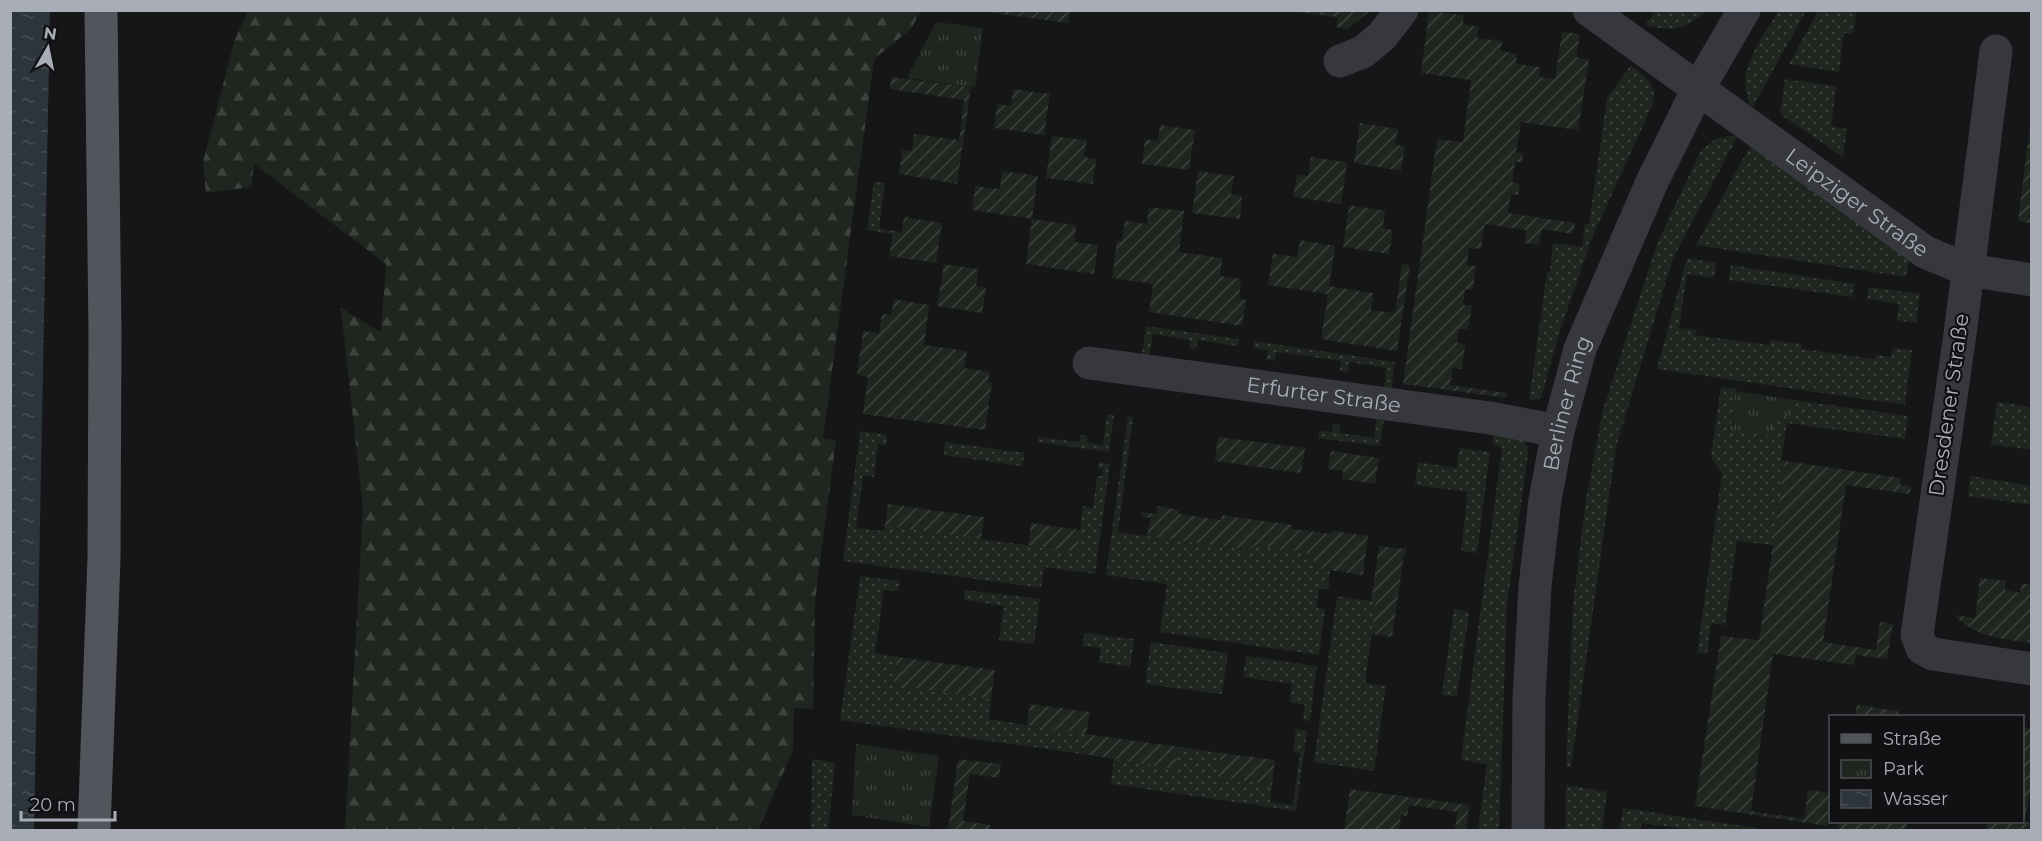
<svg xmlns="http://www.w3.org/2000/svg" width="2042" height="841" viewBox="0 0 2042 841" font-family="Montserrat,sans-serif">
<style>
.grass{fill:url(#grass-dots)}
.forest{fill:url(#forest-firs)}
.park{fill:url(#park-tufts)}
.garden{fill:url(#garden-furrows)}
.water{fill:url(#water-ripples)}
.lines{fill:none;stroke-linecap:round;stroke-linejoin:round}
.minor{stroke:#37383d;stroke-width:33}
.major{stroke:#53555c;stroke-width:33}
.labels{text-anchor:middle;stroke-width:4.5;stroke-linejoin:round;paint-order:stroke}
.street-label{font-size:21px;fill:#a8adb8;stroke:#111113}
</style>
<defs>
<pattern id="grass-dots" width="8" height="8" patternUnits="userSpaceOnUse" patternTransform="scale(1.5)"><rect width="8" height="8" fill="#1e261f"/><path d="M2 2h.1M6 6h.1" fill="none" stroke="#3c433d" stroke-width="1.8" stroke-linecap="round"/></pattern>
<pattern id="forest-firs" width="22" height="20" patternUnits="userSpaceOnUse" patternTransform="scale(1.5)"><rect width="22" height="20" fill="#1e261f"/><path d="M5 1l3.5 6h-7zM16 11l3.5 6h-7z" fill="#3c433d"/></pattern>
<pattern id="park-tufts" width="24" height="20" patternUnits="userSpaceOnUse" patternTransform="scale(1.5)"><rect width="24" height="20" fill="#1e261f"/><path d="M3 7l-1-3M5 7V3M7 7l1-3M15 17l-1-3M17 17v-4M19 17l1-3" fill="none" stroke="#3c433d"/></pattern>
<pattern id="garden-furrows" width="10" height="10" patternUnits="userSpaceOnUse" patternTransform="scale(1.5)"><rect width="10" height="10" fill="#1e261f"/><path d="M-1 1l2-2M0 10L10 0M9 11l2-2" fill="none" stroke="#3c433d"/></pattern>
<pattern id="water-ripples" width="26" height="14" patternUnits="userSpaceOnUse" patternTransform="scale(1.5)"><rect width="26" height="14" fill="#2c353c"/><path d="M2 4q2-2 4 0t4 0M15 11q2-2 4 0t4 0" fill="none" stroke="#485056"/></pattern>
</defs>
<rect width="100%" height="100%" fill="#161618"/>
<g class="grass">
<path d="M1655,11v-1l52,1c-23,19 -33,21 -62,14z"/>
<path d="M1778,11h28l-54,97c-20,-34 9,-67 26,-97z"/>
<polygon points="1818,11 1857,11 1853,34 1844,33 1839,72 1789,64"/>
<path d="M1631,65c15,14 28,18 21,41l-60,132 -34,99 -15,55 -2,6 -12,3 18,-129h3l3,-29 29,4 3,-23h4l18,-126z"/>
<polygon points="1785,79 1836,86 1831,126 1847,129 1843,157 1780,114"/>
<polygon points="1728,136 1738,136 1673,258 1616,447 1571,767 1566,766 1573,604 1586,499 1603,410 1657,244 1701,150 1716,139"/>
<polygon points="1752,143 1909,260 1906,277 1696,245"/>
<polygon points="874,182 885,183 879,229 893,231 892,234 867,230"/>
<polygon points="1687,258 1716,263 1714,278 1687,274 1679,328 1696,330 1695,335 1769,345 1770,340 1801,344 1801,349 1875,359 1876,355 1891,357 1893,348 1912,350 1905,405 1657,369"/>
<polygon points="1731,265 1855,284 1853,297 1729,280"/>
<polygon points="1869,287 1920,294 1916,323 1897,320 1899,304 1867,299"/>
<polygon points="1146,326 1239,339 1238,346 1198,340 1196,349 1189,348 1190,340 1153,334 1149,356 1142,355"/>
<polygon points="1254,341 1395,362 1391,392 1384,391 1386,368 1349,362 1348,372 1340,370 1341,361 1276,352 1275,361 1266,360 1268,350 1253,348"/>
<polygon points="1721,387 1736,389 1731,430 1775,415 1792,417 1794,400 1908,416 1905,439 1787,423 1781,460 1785,461 1773,545 1737,541 1725,625 1711,623 1707,654 1697,653 1722,474 1711,457"/>
<polygon points="1997,402 2031,407 2031,450 1991,444"/>
<polygon points="1107,414 1114,415 1109,452 1038,442 1038,437 1079,442 1080,435 1087,436 1087,443 1103,445"/>
<polygon points="1128,416 1133,417 1118,532 1249,550 1255,545 1307,552 1321,569 1330,570 1328,589 1319,589 1316,607 1325,609 1319,655 1160,632 1167,584 1106,575"/>
<polygon points="1377,416 1384,417 1380,446 1318,438 1319,430 1332,432 1333,424 1340,425 1340,433 1374,438"/>
<polygon points="860,431 887,435 886,445 878,444 874,477 863,476 856,528 884,531 893,527 1077,552 1083,506 1093,508 1097,476 1102,476 1103,469 1098,468 1099,462 1110,464 1095,574 1044,567 1041,588 843,561"/>
<polygon points="1494,433 1523,440 1527,447 1528,454 1507,604 1499,830 1478,830 1487,764 1461,760 1502,447 1492,444"/>
<polygon points="945,442 1025,453 1022,466 944,455"/>
<polygon points="1459,448 1490,452 1477,553 1461,551 1468,492 1415,485 1418,462 1457,468"/>
<polygon points="1971,476 2031,486 2031,505 1968,496"/>
<polygon points="860,576 900,581 898,591 884,590 875,653 897,657 894,685 991,699 989,719 1086,734 1083,754 840,720"/>
<polygon points="965,590 1040,599 1034,644 999,640 1004,606 964,600"/>
<polygon points="1337,596 1376,602 1365,683 1386,686 1374,771 1314,762"/>
<polygon points="1454,609 1469,612 1457,696 1442,695"/>
<polygon points="1084,633 1134,639 1130,667 1099,662 1101,648 1083,646"/>
<polygon points="1151,642 1228,653 1222,694 1145,684"/>
<polygon points="1246,656 1317,666 1310,721 1303,720 1305,705 1290,702 1292,684 1243,677"/>
<polygon points="1296,729 1307,731 1296,811 1111,784 1114,759 1175,768 1179,747 1221,753 1218,777 1272,785 1270,802 1293,805 1300,753 1293,752"/>
<polygon points="812,759 835,763 828,830 811,830"/>
<polygon points="1566,785 1607,792 1602,830 1565,830"/>
<polygon points="1623,808 1756,828 1755,830 1695,830 1641,823 1640,830 1620,830"/>
</g>
<polygon class="forest" points="248,10 921,11 911,29 874,59 823,438 836,440 815,601 813,709 794,708 793,751 758,830 345,830 363,509 341,308 381,332 386,264 254,164 251,187 206,193 203,162 234,42"/>
<g class="park">
<polygon points="936,22 983,28 975,87 907,78"/>
<polygon points="1736,391 1794,400 1792,417 1775,415 1772,436 1730,430"/>
<polygon points="856,744 939,756 929,827 852,815"/>
</g>
<g class="garden">
<polygon points="979,11 1070,11 1068,23"/>
<polygon points="1287,11 1370,10 1370,11 1348,29 1336,27 1338,17"/>
<polygon points="1429,11 1464,15 1463,24 1479,27 1477,38 1502,41 1501,51 1517,54 1516,64 1540,67 1539,77 1555,79 1562,32 1580,34 1576,57 1589,60 1578,130 1521,122 1516,152 1523,153 1522,162 1515,162 1512,182 1520,184 1518,195 1511,194 1508,213 1575,223 1573,234 1542,229 1539,245 1525,243 1526,230 1485,224 1481,249 1469,248 1467,265 1476,266 1473,290 1465,289 1463,305 1472,306 1468,329 1459,329 1457,343 1465,345 1462,369 1453,368 1450,385 1507,393 1506,398 1403,384 1437,139 1463,142 1471,80 1421,73"/>
<polygon points="891,77 971,87 957,184 899,174 902,150 912,151 914,134 959,140 964,100 890,89"/>
<polygon points="1013,89 1050,94 1044,135 994,128 997,104 1011,106"/>
<polygon points="1360,123 1398,129 1395,145 1405,146 1401,171 1354,163"/>
<polygon points="1160,125 1195,130 1189,170 1142,164 1145,139 1158,141"/>
<polygon points="2030,126 2032,220 2029,223 2018,221"/>
<polygon points="1052,136 1087,140 1084,157 1096,159 1093,184 1046,178"/>
<polygon points="1311,157 1347,162 1341,204 1293,197 1297,174 1308,176"/>
<polygon points="1002,171 1038,176 1032,219 1076,225 1074,242 1098,245 1094,274 1026,264 1032,219 972,210 975,186 1000,189"/>
<polygon points="1198,171 1234,176 1231,194 1242,196 1240,219 1192,213"/>
<polygon points="1349,205 1385,211 1383,228 1393,230 1389,254 1343,247"/>
<polygon points="1149,207 1184,211 1179,252 1222,258 1220,276 1241,279 1239,298 1246,300 1242,326 1149,312 1153,284 1112,278 1117,241 1122,241 1125,221 1147,224"/>
<polygon points="904,217 942,223 936,263 889,256 893,231 902,232"/>
<polygon points="1300,240 1335,246 1329,286 1373,293 1371,310 1395,313 1402,264 1410,265 1397,351 1321,339 1328,294 1268,285 1273,254 1297,257"/>
<polygon points="944,264 979,269 976,286 986,288 982,313 937,306"/>
<polygon points="894,299 929,305 924,345 967,351 964,368 990,372 988,382 992,383 985,430 863,414 868,377 857,375 863,331 879,333 882,314 891,315"/>
<polygon points="1218,437 1305,448 1301,473 1215,461"/>
<polygon points="1331,451 1379,458 1375,484 1342,479 1343,471 1328,469"/>
<polygon points="1785,461 1901,478 1900,485 1911,486 1910,494 1846,485 1823,642 1876,650 1880,622 1893,624 1887,659 1856,655 1854,665 1773,654 1751,811 1804,819 1808,790 1830,793 1827,826 1695,806 1721,636 1759,640"/>
<polygon points="888,504 984,517 981,539 893,527 884,531"/>
<polygon points="1158,506 1179,510 1179,514 1221,520 1222,515 1292,525 1292,529 1332,534 1333,531 1368,536 1363,575 1321,569 1306,552 1255,545 1249,550 1147,536 1150,518 1141,516 1141,512 1156,514"/>
<polygon points="1031,523 1080,530 1077,552 1028,545"/>
<polygon points="1379,546 1406,549 1406,555 1404,555 1392,637 1371,634 1376,602 1371,601"/>
<path d="M1980,578l26,3 -1,9 15,3 2,-10 9,2v58c-28,-4 -56,-6 -77,-28l21,3z"/>
<polygon points="897,657 995,670 991,699 893,685"/>
<polygon points="1030,704 1090,712 1086,734 1179,747 1175,769 1083,754 1086,734 1027,725"/>
<polygon points="1857,705 1898,711 1898,716 1855,716"/>
<polygon points="2023,728 2031,729 2032,777 2025,821 2031,823 2031,830 1986,830 1987,822 2022,822"/>
<polygon points="1221,753 1275,760 1272,785 1218,777"/>
<polygon points="958,759 1001,764 999,778 970,774 963,821 990,825 989,830 948,830"/>
<polygon points="1350,789 1469,805 1466,830 1455,830 1457,812 1409,805 1407,816 1401,815 1399,830 1344,830"/>
<polygon points="1839,822 1907,822 1906,830 1838,830"/>
</g>
<polygon class="water" points="10,11 50,11 34,830 10,830"/>
<g class="lines">
<g class="minor">
<path id="s1" d="M1589,10l336,242 43,18 64,10"/>
<polyline points="1996,51 1960,334 1917,635 1922,648 1933,654 2032,669"/>
<polyline points="1340,61 1363,52 1382,36 1402,10"/>
<path id="s2" d="M1089,363l401,55 68,13"/>
<path id="s3" d="M1528,830l1,-131 6,-113 10,-86 13,-69 22,-82 72,-167 46,-93 46,-79"/>
</g>
<polyline class="major" points="94,830 104,559 105,333 101,10"/>
</g>
<g class="labels">
<g class="street-label">
<text dy="7" stroke="none"><textPath href="#s1" startOffset="330">Leipziger Straße</textPath></text>
<text dy="7" stroke="none"><textPath href="#s2" startOffset="237">Erfurter Straße</textPath></text>
<text dy="7" stroke="none"><textPath href="#s3" startOffset="430">Berliner Ring</textPath></text>
<text transform="translate(1949 405) rotate(-82)" y="7">Dresdener Straße</text>
</g>
</g>
<rect width="2042" height="841" fill="none" stroke="#a8adb8" stroke-width="24"/>
<rect x="1829" y="715" width="195" height="108" fill="#111113" stroke="#4d4f55" stroke-width="1.5"/>
<rect x="1841" y="734" width="30" height="9" fill="#53555c" stroke="#4d4f55" stroke-width="1.5"/>
<text x="1883" y="745" font-size="18" fill="#a8adb8">Straße</text>
<rect x="1841" y="760" width="30" height="18" fill="url(#park-tufts)" stroke="#4d4f55" stroke-width="1.5"/>
<text x="1883" y="775" font-size="18" fill="#a8adb8">Park</text>
<rect x="1841" y="790" width="30" height="18" fill="url(#water-ripples)" stroke="#4d4f55" stroke-width="1.5"/>
<text x="1883" y="805" font-size="18" fill="#a8adb8">Wasser</text>
<g transform="translate(48 48) rotate(9)" stroke="#111113" stroke-width="4.5" paint-order="stroke">
<path d="M0-4.5L10 22L0 15L-10 22Z" fill="#a8adb8"/>
<text y="-9" font-size="16" font-weight="bold" text-anchor="middle" fill="#a8adb8">N</text>
</g>
<path d="M21 811v9h94v-9" fill="none" stroke="#a8adb8" stroke-width="3"/>
<text x="30" y="811" font-size="18" fill="#a8adb8" stroke="#111113" stroke-width="4.5" paint-order="stroke">20 m</text>
</svg>
